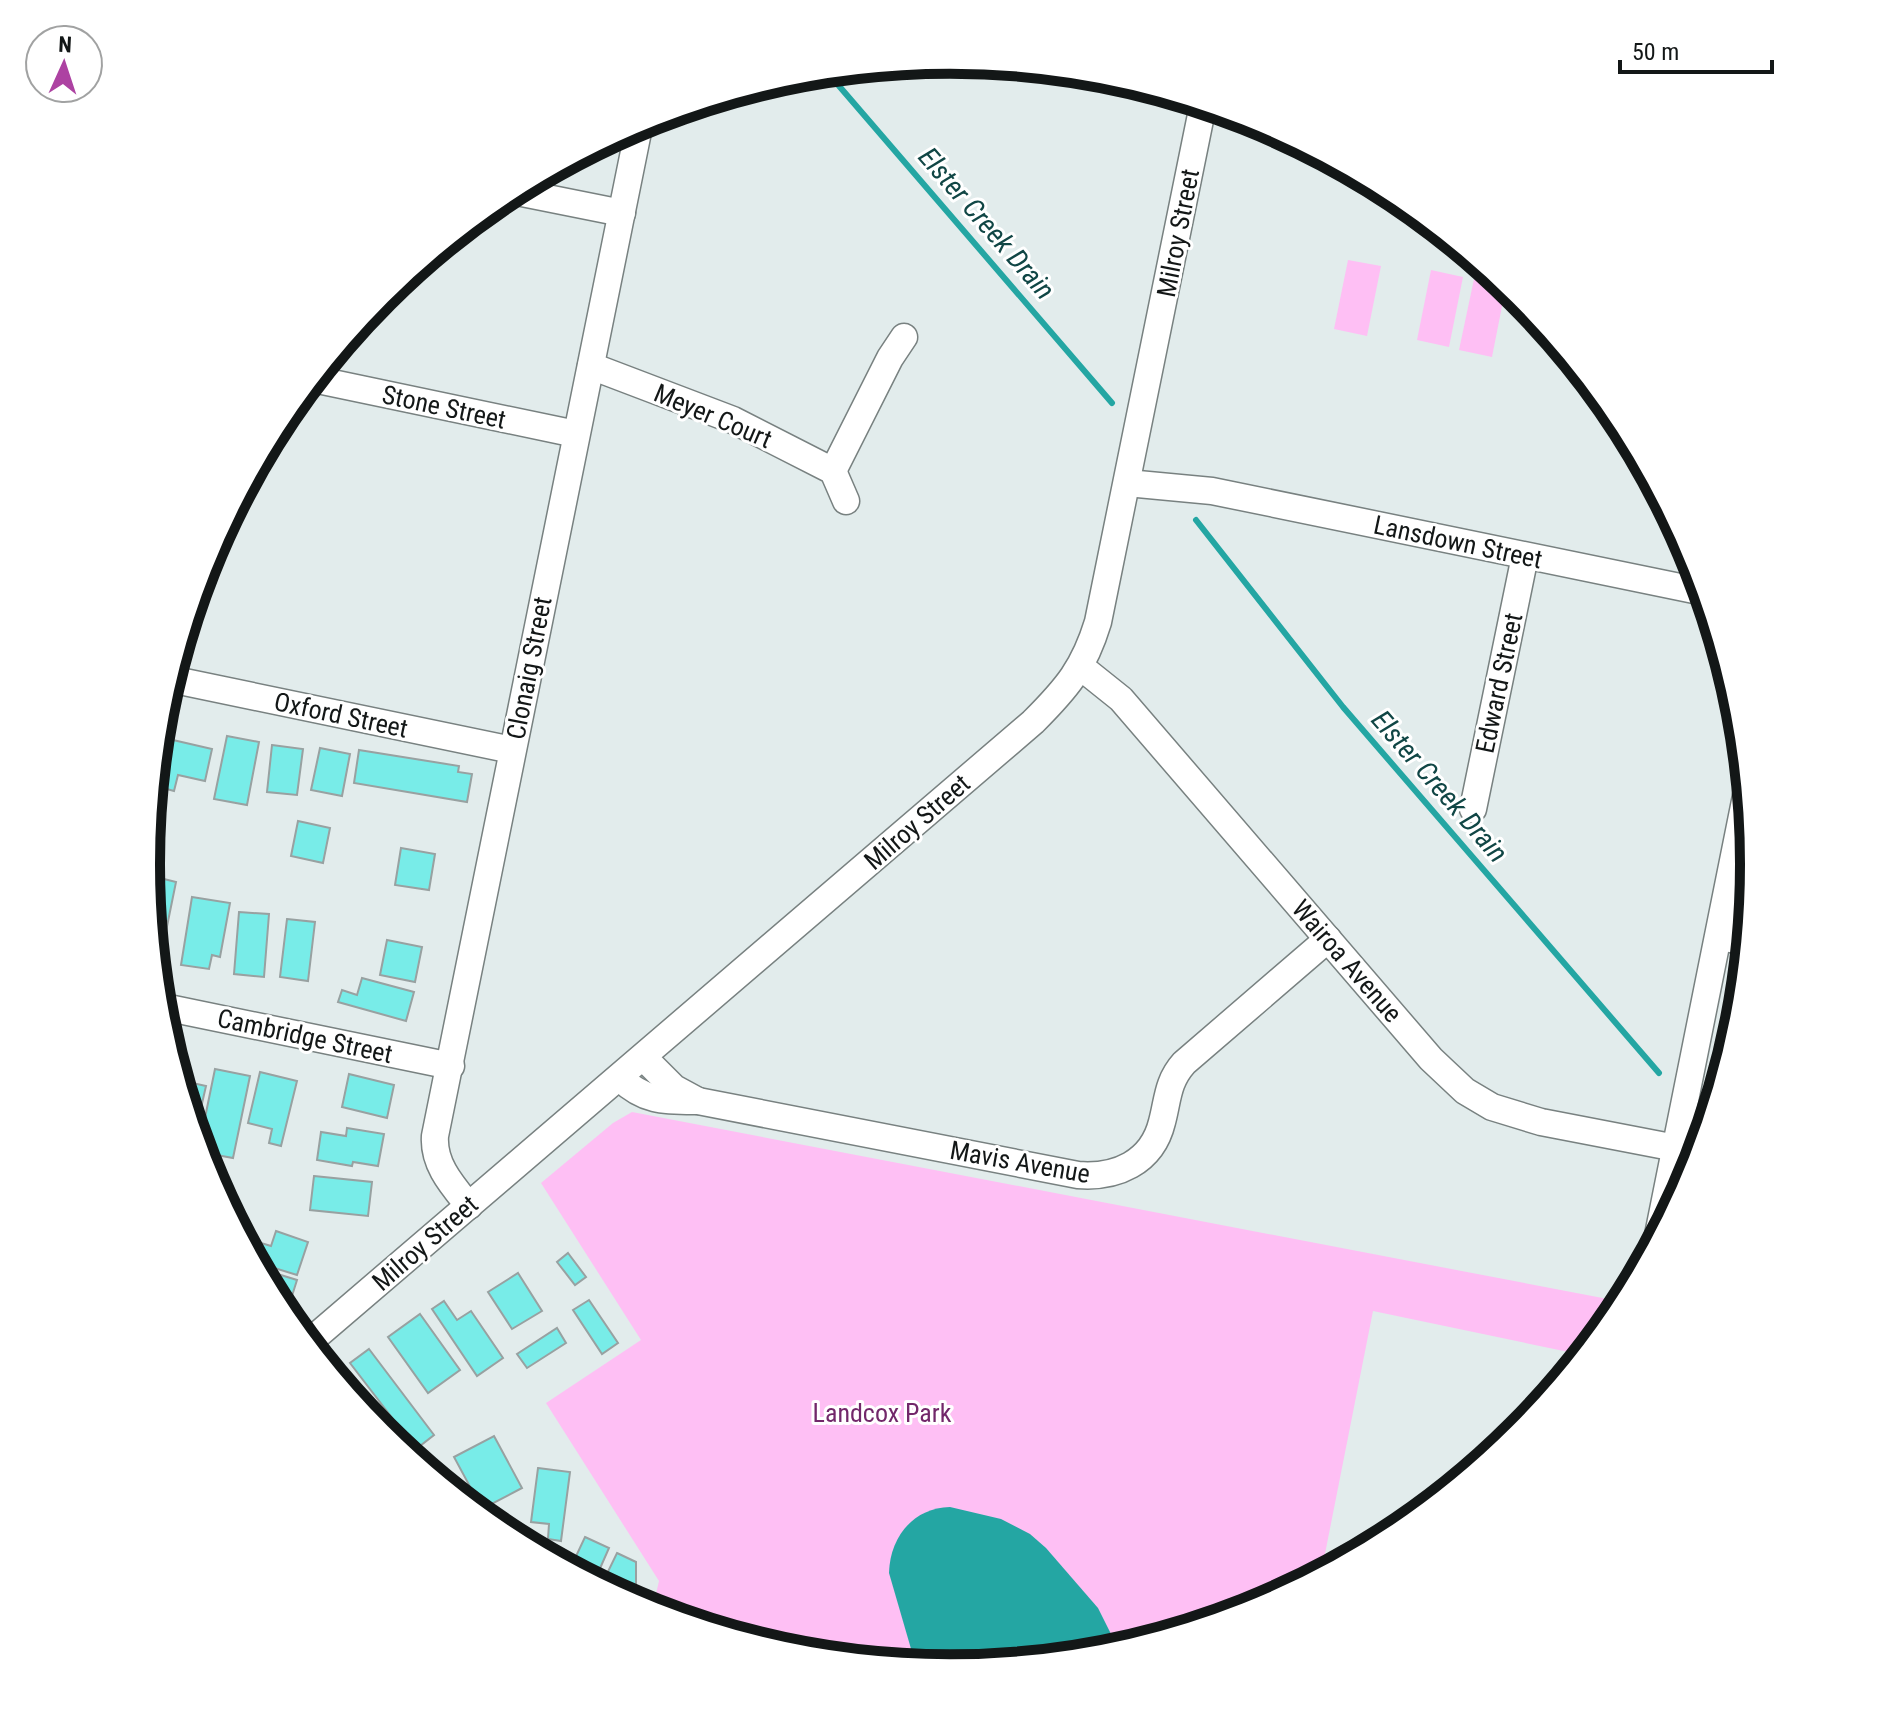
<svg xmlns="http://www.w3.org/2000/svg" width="1900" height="1729" viewBox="0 0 1900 1729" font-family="'Roboto Condensed',sans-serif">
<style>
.green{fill:#febff4}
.water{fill:#24a6a3}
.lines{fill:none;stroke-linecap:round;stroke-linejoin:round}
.stream{stroke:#24a6a3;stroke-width:6}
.building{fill:#78ece8;stroke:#98a1a1;stroke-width:2}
.minor-casing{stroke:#788180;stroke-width:29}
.minor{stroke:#fff;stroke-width:26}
.labels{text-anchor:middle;stroke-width:6;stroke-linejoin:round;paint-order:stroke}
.street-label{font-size:26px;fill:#131717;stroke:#fff}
.park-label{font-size:26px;fill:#72276a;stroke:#fff}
.water-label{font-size:28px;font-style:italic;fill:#104645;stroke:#fff}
.rim{fill:none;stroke:#131717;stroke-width:10}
</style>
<rect width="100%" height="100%" fill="#e2ecec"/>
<g class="green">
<polygon points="1348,260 1381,266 1367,336 1334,329"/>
<polygon points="1431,270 1463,277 1449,347 1417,340"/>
<polygon points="1474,279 1506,286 1492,357 1459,350"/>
<polygon points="632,1112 1613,1300 1608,1325 1583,1355 1373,1311 1321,1574 1257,1608 1106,1654 950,1669 793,1653 652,1611 659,1581 546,1403 641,1340 541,1183 613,1123"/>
</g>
<path class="water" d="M950,1507l51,12 29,15 16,14 52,60 21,42 -13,4 -156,15 -34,-3 -27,-93c1,-36 24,-65 61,-66z"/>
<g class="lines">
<g class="stream">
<polyline points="827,72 1112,403"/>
<polyline points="1196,520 1343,707 1659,1073"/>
</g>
</g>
<g class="building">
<polygon points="160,721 168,722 157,793 153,792"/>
<polygon points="227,736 259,742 247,805 214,799"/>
<polygon points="173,740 212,749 205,781 178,775 174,791 163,788"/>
<polygon points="272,745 303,749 297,795 267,792"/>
<polygon points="320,748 350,754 342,796 311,790"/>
<polygon points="359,750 459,766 458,772 472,774 467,802 354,783"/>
<polygon points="298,821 330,828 323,863 291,856"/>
<polygon points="401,848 435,854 429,890 395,885"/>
<polygon points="148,875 176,882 162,951 154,949"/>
<polygon points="192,897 230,903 220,957 212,955 209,969 181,965"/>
<polygon points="239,912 269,914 264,977 234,974"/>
<polygon points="287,919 315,922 308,981 280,977"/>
<polygon points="387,940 422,947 415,982 380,975"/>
<polygon points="362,978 414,992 406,1021 338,1002 342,990 357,995"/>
<polygon points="215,1069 250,1076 233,1158 200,1152 199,1147"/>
<polygon points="260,1072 297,1081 281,1146 269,1143 272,1129 248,1123"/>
<polygon points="349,1074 394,1085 387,1118 342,1107"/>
<polygon points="179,1080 206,1086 195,1134"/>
<polygon points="347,1128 384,1134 378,1166 353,1162 352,1166 317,1160 321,1132 346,1136"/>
<polygon points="314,1176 372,1182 368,1216 310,1210"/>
<polygon points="276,1231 308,1242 297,1275 255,1262 261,1243 271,1246"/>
<polygon points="568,1253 586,1277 575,1285 557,1262"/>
<polygon points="258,1268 297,1280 291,1299 271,1293"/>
<polygon points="518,1273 542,1311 512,1329 488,1292"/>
<polygon points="589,1300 618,1343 602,1354 573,1310"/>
<polygon points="444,1301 457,1320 471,1311 503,1358 477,1376 432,1309"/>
<polygon points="420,1314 460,1370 428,1393 388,1337"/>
<polygon points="557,1328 566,1343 527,1368 517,1354"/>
<polygon points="369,1349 434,1435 416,1449 350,1363"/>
<polygon points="340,1377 382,1432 380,1433 337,1380"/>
<polygon points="494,1436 522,1488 482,1509 454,1457"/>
<polygon points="538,1468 570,1472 561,1541 548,1539 549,1524 531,1522"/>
<polygon points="585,1537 609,1548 594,1582 570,1569"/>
<polygon points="617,1553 636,1562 636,1604 601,1586"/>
</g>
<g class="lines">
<g class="minor-casing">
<g id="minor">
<polyline points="512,191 622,213"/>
<polyline points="591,366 733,420 833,471 846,501"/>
<polyline points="313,379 576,434"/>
<polyline points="833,471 890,358 904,337"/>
<polyline points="1127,483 1212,491 1704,592"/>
<polyline points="1081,667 1121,699 1431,1059 1465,1091 1492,1107 1541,1122 1676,1148"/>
<polyline points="170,679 512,750"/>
<polyline points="1473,809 1525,556"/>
<polyline points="1719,937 1747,942"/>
<polyline points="159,1006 451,1066"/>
<polyline points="644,1058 674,1088 698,1101"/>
<path d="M620,1078c25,24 45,23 78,23l380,74c38,3 74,-12 84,-53 6,-22 5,-40 22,-59l144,-124"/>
<path d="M469,1206c-17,-21 -36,-42 -34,-70l205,-1014"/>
<polyline points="1657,1240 1747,791"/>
<path d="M307,1344l726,-622c34,-34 51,-54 65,-100l105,-517"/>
</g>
</g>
<use href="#minor" class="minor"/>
</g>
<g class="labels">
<g class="street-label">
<text transform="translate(1178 233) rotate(-79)" y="9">Milroy Street</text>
<text transform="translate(444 407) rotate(12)" y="9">Stone Street</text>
<text transform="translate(713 416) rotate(23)" y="9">Meyer Court</text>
<text transform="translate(1458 542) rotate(12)" y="9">Lansdown Street</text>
<text transform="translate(529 668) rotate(-79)" y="9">Clonaig Street</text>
<text transform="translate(1499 683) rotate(-78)" y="9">Edward Street</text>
<text transform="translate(341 715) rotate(12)" y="9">Oxford Street</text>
<text transform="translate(917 822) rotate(-41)" y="9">Milroy Street</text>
<text transform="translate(1347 961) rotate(49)" y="9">Wairoa Avenue</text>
<text transform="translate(305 1036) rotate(12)" y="9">Cambridge Street</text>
<text transform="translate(1020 1162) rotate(10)" y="9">Mavis Avenue</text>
<text transform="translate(425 1243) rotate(-41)" y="9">Milroy Street</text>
</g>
<g class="park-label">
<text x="882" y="1422">Landcox Park</text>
</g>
<g class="water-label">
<text transform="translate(987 223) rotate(49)" y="10">Elster Creek Drain</text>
<text transform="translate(1440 786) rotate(49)" y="10">Elster Creek Drain</text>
</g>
</g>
<path d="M0 0H1900V1729H0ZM160 864a790 790 0 1 1 1580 0a790 790 0 1 1-1580 0Z" fill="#fff" fill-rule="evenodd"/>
<path class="rim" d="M160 864a790 790 0 1 1 1580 0a790 790 0 1 1-1580 0Z"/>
<g transform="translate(64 64) rotate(3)"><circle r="38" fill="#ffffff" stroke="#a1a2a2" stroke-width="2"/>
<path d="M0-6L14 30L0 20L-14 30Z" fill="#ad42a2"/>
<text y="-12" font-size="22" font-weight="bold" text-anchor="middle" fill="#131717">N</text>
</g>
<path d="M1620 60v12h152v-12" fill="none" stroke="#131717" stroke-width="4"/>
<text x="1632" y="60" font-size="24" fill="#131717" stroke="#ffffff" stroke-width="6" paint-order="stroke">50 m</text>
</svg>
